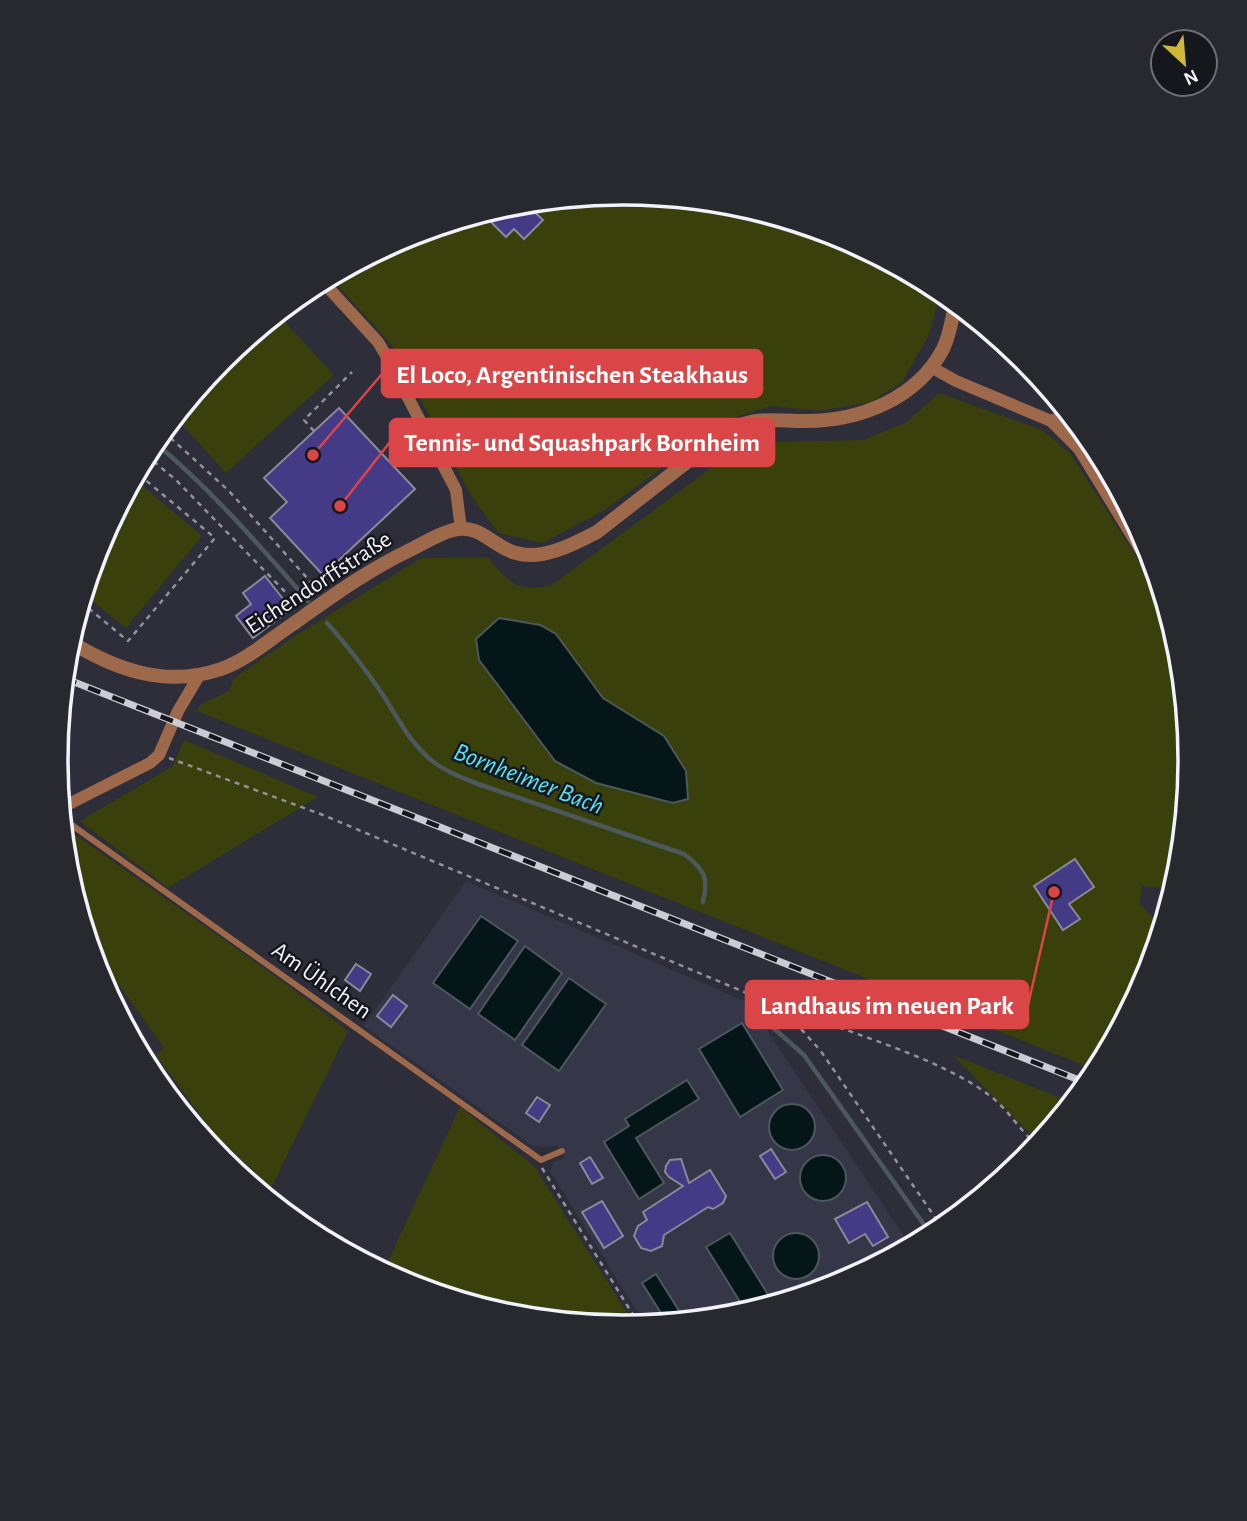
<svg xmlns="http://www.w3.org/2000/svg" width="1247" height="1521" viewBox="0 0 1247 1521" font-family="'Alegreya Sans',sans-serif">
<style>
.built{fill:#353749}
.green{fill:#39400b;fill-rule:evenodd}
.water{fill:#051619;stroke:#4c585c;stroke-width:2}
.lines{fill:none;stroke-linecap:round;stroke-linejoin:round}
.stream{stroke:#4c585c;stroke-width:4.5}
.building{fill:#443a85;stroke:#898998;stroke-width:2}
.path{stroke:#91929c;stroke-width:2.5;stroke-dasharray:5 5;stroke-linecap:butt}
.service{stroke:#9e684a;stroke-width:6}
.minor{stroke:#9e684a;stroke-width:12}
.tertiary{stroke:#9e684a;stroke-width:14}
.rail-casing{stroke:#cbccd4;stroke-width:7}
.rail{stroke:#16171c;stroke-width:4.5;stroke-dasharray:13;stroke-linecap:butt}
.labels{text-anchor:middle;stroke-width:5;stroke-linejoin:round;paint-order:stroke}
.street-label{font-size:24px;fill:#f1f2fa;stroke:#16171c}
.water-label{font-size:26px;font-style:italic;fill:#52e0f2;stroke:#16171c}
.rim{fill:none;stroke:#f1f2fa;stroke-width:3.5}
.leader{fill:none;stroke:#da4648;stroke-width:2.5}
.callout-dot{fill:#da4648;stroke:#16171c;stroke-width:2.5}
.callout{fill:#da4648;stroke:#da4648;stroke-width:2.5}
.callout-label{font-size:26px;text-anchor:middle;font-weight:bold;fill:#fff}
</style>
<rect width="100%" height="100%" fill="#2d2e3a"/>
<polygon class="built" points="466,881 749,1003 911,1247 840,1285 734,1317 646,1326 550,1171 553,1163 565,1157 557,1145 546,1147 531,1145 364,1026"/>
<g class="green">
<polygon points="624,193 735,204 841,236 941,290 928,337 902,382 871,402 819,411 771,406 726,420 605,510 542,543 498,533 470,494 392,345 330,277 407,236 513,204"/>
<polygon points="284,321 334,375 226,473 176,418"/>
<path d="M939,393l103,37 28,23 67,105 34,63 9,29 11,111 -11,111 -17,16 -21,-2 -2,18 13,14 16,-11 -21,71 -50,93 -901,-360 3,-6 29,-14 5,-13 64,-44 123,-76 67,-1c21,26 29,36 64,28l170,-125 51,-18 91,-2 43,-18zM556,634l47,64 61,38 9,67 -77,-20 -41,-22z"/>
<polygon points="134,479 202,536 126,628 84,594 99,543"/>
<polygon points="184,740 318,797 168,888 80,821 173,766"/>
<polygon points="77,836 282,981 348,1031 271,1188 212,1131 156,1055 164,1048 88,941 67,871 64,839"/>
<polygon points="953,1055 1073,1103 1041,1142 1037,1141"/>
<polygon points="460,1107 534,1166 636,1327 623,1328 512,1317 406,1285 383,1272"/>
</g>
<g class="water">
<polygon points="499,618 540,625 556,634 603,698 664,736 686,771 688,799 673,803 596,783 555,761 479,660 476,639"/>
<polygon points="481,916 518,941 470,1009 433,983"/>
<polygon points="525,946 562,973 515,1040 478,1014"/>
<polygon points="569,978 606,1004 559,1071 522,1045"/>
<polygon points="742,1023 783,1090 740,1117 699,1049"/>
<polygon points="687,1080 699,1099 636,1138 664,1183 639,1199 604,1142 629,1126 625,1119"/>
<circle cx="792" cy="1127" r="23"/>
<circle cx="823" cy="1178" r="23"/>
<polygon points="730,1233 772,1301 747,1313 706,1247"/>
<circle cx="796" cy="1256" r="23"/>
<polygon points="656,1274 686,1322 668,1324 642,1283"/>
</g>
<g class="lines">
<g class="stream">
<path d="M154,442c57,47 105,103 154,159"/>
<path d="M327,623c21,23 39,47 56,72 16,25 28,50 52,68 13,10 28,15 43,21l206,70c20,15 25,23 19,48"/>
<polyline points="762,1018 804,1055 932,1236"/>
</g>
</g>
<g class="building">
<polygon points="525,203 543,220 524,239 514,229 506,237 482,213"/>
<polygon points="339,408 415,489 323,575 270,518 287,502 264,478"/>
<polygon points="265,576 291,609 253,638 236,616 251,604 243,593"/>
<polygon points="1075,859 1094,887 1069,904 1080,919 1063,930 1034,886"/>
<polygon points="356,964 371,974 360,991 345,980"/>
<polygon points="393,995 407,1006 391,1027 377,1016"/>
<polygon points="537,1097 550,1105 539,1122 526,1113"/>
<polygon points="771,1149 786,1172 775,1179 760,1156"/>
<polygon points="590,1157 603,1178 592,1184 580,1163"/>
<polygon points="681,1159 689,1183 710,1170 726,1196 723,1203 713,1209 708,1207 664,1235 662,1246 651,1251 641,1248 634,1236 638,1226 647,1220 643,1212 683,1186 669,1177 665,1172 666,1166 670,1160"/>
<polygon points="602,1201 623,1236 604,1248 582,1212"/>
<polygon points="867,1202 888,1237 873,1246 865,1234 849,1243 835,1219"/>
</g>
<g class="lines">
<g class="path">
<polyline points="163,431 229,491 317,589"/>
<polyline points="314,431 304,420 352,372"/>
<polyline points="146,455 176,480 297,604"/>
<polyline points="81,602 128,641 215,538 137,473"/>
<polyline points="169,758 323,815 768,1002 791,1018 820,1050 943,1229"/>
<path d="M791,1018l21,-1c55,22 130,43 177,78 19,14 31,36 49,51"/>
<polyline points="193,1112 207,1133 204,1140"/>
<polyline points="207,1133 260,1188 339,1244"/>
<polyline points="542,1168 640,1326"/>
</g>
<polyline class="service" points="62,818 541,1160 562,1151"/>
<g class="minor">
<polyline points="322,281 378,342 388,359 456,490 461,529"/>
<polyline points="931,367 956,381 1051,421 1079,449 1159,580"/>
<polyline points="1051,421 1070,414"/>
<polyline points="61,808 150,763 159,755 178,711 200,674"/>
</g>
<path class="tertiary" d="M69,641c47,29 97,47 152,28 26,-9 49,-30 72,-45 38,-27 75,-54 117,-74 14,-7 28,-16 43,-20 28,-7 39,17 63,23 26,8 58,-9 81,-21l122,-95c33,-23 51,-16 87,-16 53,0 111,-22 137,-72 7,-14 9,-31 13,-47"/>
<g class="rail-casing">
<polyline id="rail" points="64,678 1089,1084"/>
</g>
<use href="#rail" class="rail"/>
</g>
<g class="labels">
<g class="street-label">
<text transform="translate(318 582) rotate(-33)" y="8">Eichendorffstraße</text>
<text transform="translate(322 980) rotate(35)" y="8">Am Ühlchen</text>
</g>
<g class="water-label">
<text transform="translate(529 778) rotate(21)" y="9">Bornheimer Bach</text>
</g>
</g>
<path d="M0 0H1247V1521H0ZM68 760a555 555 0 1 1 1110 0a555 555 0 1 1-1110 0Z" fill="#28292e" fill-rule="evenodd"/>
<path class="rim" d="M68 760a555 555 0 1 1 1110 0a555 555 0 1 1-1110 0Z"/>
<path class="leader" d="M313 455L382 374M340 506L390 442M1054 892L1028 1005"/>
<g class="callout-dot">
<circle cx="313" cy="455" r="7"/>
<circle cx="340" cy="506" r="7"/>
<circle cx="1054" cy="892" r="7"/>
</g>
<g class="callout">
<rect x="382" y="350" width="380" height="47" rx="7"/>
<rect x="390" y="419" width="384" height="47" rx="7"/>
<rect x="746" y="981" width="282" height="47" rx="7"/>
</g>
<g class="callout-label">
<text x="572" y="383">El Loco, Argentinischen Steakhaus</text>
<text x="582" y="451">Tennis- und Squashpark Bornheim</text>
<text x="887" y="1014">Landhaus im neuen Park</text>
</g>
<g transform="translate(1184 63) rotate(154)"><circle r="33" fill="#16171c" stroke="#6e6f75" stroke-width="2"/>
<path d="M0-5L12 26L0 18L-12 26Z" fill="#cfb837"/>
<text y="-10" font-size="19" font-weight="bold" text-anchor="middle" fill="#f1f2fa">N</text>
</g>
</svg>
